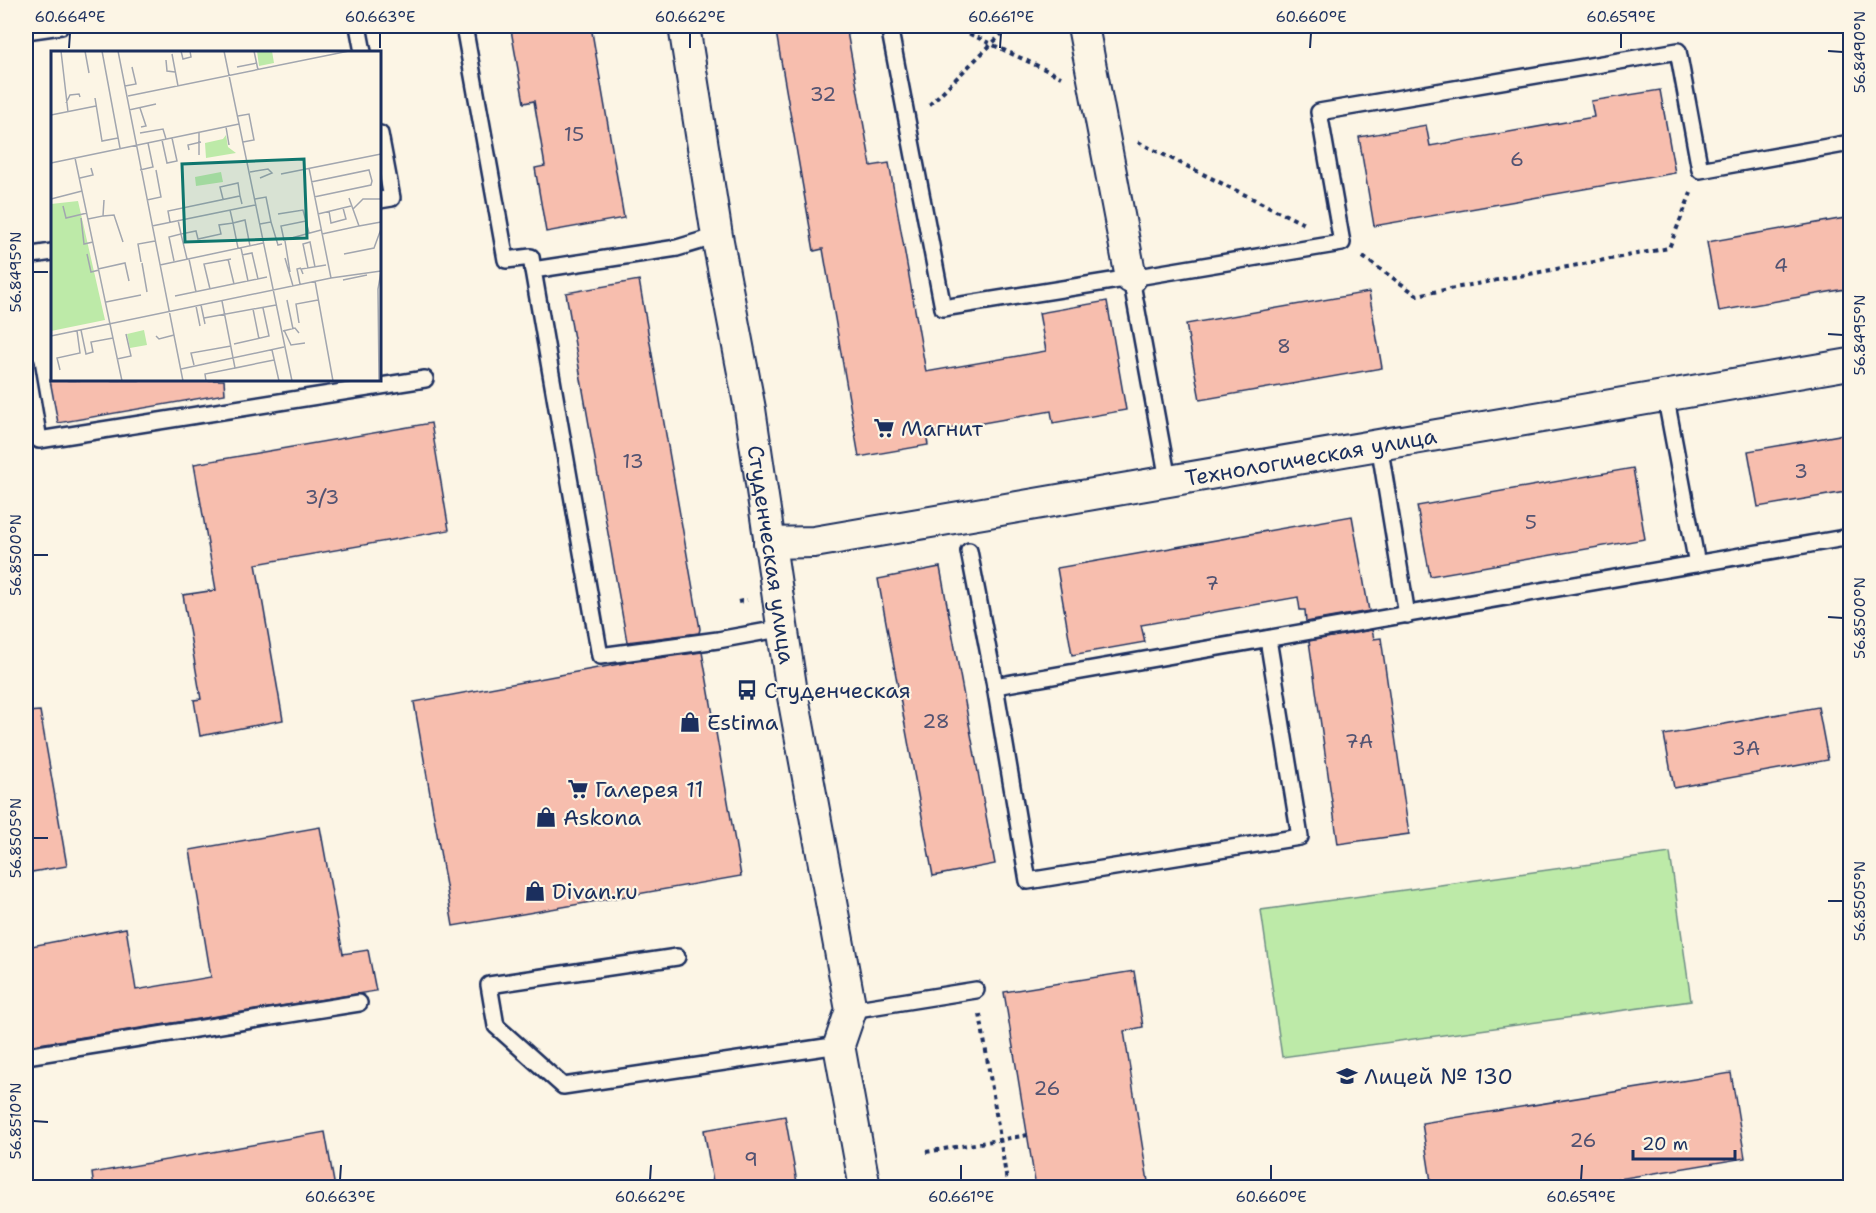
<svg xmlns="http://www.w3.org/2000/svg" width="1876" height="1213" viewBox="0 0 1876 1213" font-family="'Shantell Sans',sans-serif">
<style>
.green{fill:#bdeaa8;stroke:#6c8c83;stroke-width:1.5}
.building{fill:#f7beae;stroke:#1b2f5e;stroke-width:1.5}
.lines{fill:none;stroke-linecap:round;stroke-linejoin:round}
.lane-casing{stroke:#1b2f5e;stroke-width:20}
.street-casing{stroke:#1b2f5e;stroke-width:34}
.path{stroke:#1b2f5e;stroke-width:4;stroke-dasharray:4.5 4.5;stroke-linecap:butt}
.lane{stroke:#fcf5e5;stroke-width:15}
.street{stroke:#fcf5e5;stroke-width:30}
.ticks{fill:none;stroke:#1b2f5e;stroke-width:2}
.labels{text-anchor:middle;stroke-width:4.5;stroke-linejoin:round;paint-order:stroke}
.number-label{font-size:20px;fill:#525372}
.poi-label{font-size:22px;fill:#1b2f5e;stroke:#fcf5e5;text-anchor:start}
.street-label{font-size:22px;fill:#1b2f5e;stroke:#fcf5e5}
.inset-road{fill:none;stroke:#a2a6af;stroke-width:1.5}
.view{fill:#0f766e;fill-opacity:0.15;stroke:#0f766e;stroke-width:3}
.inset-edge{fill:none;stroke:#1b2f5e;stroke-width:3}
.neatline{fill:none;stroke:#1b2f5e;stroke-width:2}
.ticks-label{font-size:15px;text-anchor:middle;fill:#1b2f5e}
</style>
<rect width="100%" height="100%" fill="#fcf5e5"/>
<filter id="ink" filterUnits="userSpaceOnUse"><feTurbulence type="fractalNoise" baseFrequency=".0167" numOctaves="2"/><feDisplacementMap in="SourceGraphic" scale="12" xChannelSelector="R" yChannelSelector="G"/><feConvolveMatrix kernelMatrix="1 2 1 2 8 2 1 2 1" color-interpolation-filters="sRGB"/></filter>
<g filter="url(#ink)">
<polygon class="green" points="1670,853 1691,1001 1282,1057 1261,910"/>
<g class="building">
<polygon points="539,26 591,26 624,218 546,232 535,168 545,166 534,101 524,103 511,30"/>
<polygon points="775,26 846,26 871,166 889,163 926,372 1046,351 1039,313 1107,301 1126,410 1053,423 1051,411 926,433 928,445 859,457 823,249 814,251"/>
<polygon points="1660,90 1675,173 1374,226 1359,137 1426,125 1430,146 1594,117 1591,101"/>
<polygon points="1851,217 1851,288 1719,311 1707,242"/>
<polygon points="639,280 700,629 699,633 627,642 566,293"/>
<polygon points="1369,292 1382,368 1200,400 1186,324"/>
<polygon points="50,380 224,380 225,394 58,423"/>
<polygon points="431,423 449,530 256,564 283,720 200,736 194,700 201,699 183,595 216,590 194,464"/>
<polygon points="1851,433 1851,491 1758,507 1748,451"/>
<polygon points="1633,468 1645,539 1430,576 1417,506"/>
<polygon points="1352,516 1369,611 1306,622 1305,610 1300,610 1298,597 1141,625 1145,642 1072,655 1057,568"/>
<polygon points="940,567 995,864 933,876 878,579"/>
<polygon points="1372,630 1374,639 1381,638 1409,834 1338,844 1309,641"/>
<polygon points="702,652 741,876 453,926 414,702 630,662"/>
<polygon points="1818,707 1828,760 1674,788 1664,735"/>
<polygon points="40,711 67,866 26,873 26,712"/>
<polygon points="320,827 343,954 368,950 376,991 26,1046 26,947 126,928 136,990 211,977 190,850"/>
<polygon points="1134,971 1143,1027 1124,1031 1149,1188 1036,1188 1004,992"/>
<polygon points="1731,1073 1745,1158 1565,1188 1432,1188 1422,1123"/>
<polygon points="785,1116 798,1188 714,1188 704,1130"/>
<polygon points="325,1132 335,1188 94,1188 92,1173"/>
</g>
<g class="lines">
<g class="lane-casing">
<g id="lane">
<polyline points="358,26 363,52"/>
<polyline points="464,26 506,260 531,257 533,270"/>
<polyline points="889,26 943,308 1131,278 1168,480"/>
<polyline points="26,31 61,26"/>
<polyline points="380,134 392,198 380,200"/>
<polyline points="717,236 677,248 533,270 600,656 718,640 784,628"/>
<polyline points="26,256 52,252"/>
<polyline points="1131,278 1342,243 1319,112 1678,51 1700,170 1850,143"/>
<polyline points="26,364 39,440 425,379"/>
<polyline points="1665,394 1697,564"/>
<polyline points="1379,444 1407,615"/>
<polyline points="969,551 995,686 1850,537"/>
<polyline points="995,686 1028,881 1300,837 1268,639"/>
<polyline points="677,957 489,985 496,1026 563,1086 839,1045"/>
<polyline points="851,1010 976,990"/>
<polyline points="26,1056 359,1003"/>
</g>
</g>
<g class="street-casing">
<g id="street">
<path id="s1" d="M684,26l33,210 33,173 41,277 60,324 -12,35 26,143"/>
<polyline points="1083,26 1131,278"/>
<path id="s2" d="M769,543l45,-1 1036,-178"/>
</g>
</g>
<g class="path">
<polyline points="953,26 1061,77"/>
<polyline points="929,105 1010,26"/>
<polyline points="1138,142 1304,224"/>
<polyline points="1363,257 1417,295 1669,248 1691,193"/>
<polyline points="738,602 747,600"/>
<polyline points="980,1014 1008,1188"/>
<polyline points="926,1152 1028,1135"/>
</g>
<use href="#lane" class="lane"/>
<use href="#street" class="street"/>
</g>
</g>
<path class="ticks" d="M69,48l1,-15M380,48v-15M690,48v-15M1000,48l1,-15M1310,48l1,-15M1621,48v-15M1828,51l15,1M33,272h15M1828,334l15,1M33,555h15M1828,617l15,1M33,838h15M1828,901h15M33,1121l15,1M340,1180l1,-15M650,1180l1,-15M961,1180v-15M1271,1180v-15M1581,1180l1,-15"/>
<defs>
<g id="supermarket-bare" transform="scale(1.62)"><path d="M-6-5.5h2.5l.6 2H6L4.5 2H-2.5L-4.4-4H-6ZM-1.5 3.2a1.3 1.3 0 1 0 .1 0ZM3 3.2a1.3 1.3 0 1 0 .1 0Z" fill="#1b2f5e" stroke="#fcf5e5" stroke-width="2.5" paint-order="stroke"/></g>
<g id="bus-bare" transform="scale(1.62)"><path d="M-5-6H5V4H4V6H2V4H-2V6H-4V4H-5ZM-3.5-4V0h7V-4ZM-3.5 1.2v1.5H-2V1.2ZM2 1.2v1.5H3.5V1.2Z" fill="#1b2f5e" stroke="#fcf5e5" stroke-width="2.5" paint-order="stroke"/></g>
<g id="shop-bare" transform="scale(1.62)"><path d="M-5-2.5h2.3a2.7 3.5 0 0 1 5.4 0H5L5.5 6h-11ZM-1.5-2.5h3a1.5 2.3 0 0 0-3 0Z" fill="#1b2f5e" stroke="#fcf5e5" stroke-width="2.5" paint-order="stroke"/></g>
<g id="school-bare" transform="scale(1.62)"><path d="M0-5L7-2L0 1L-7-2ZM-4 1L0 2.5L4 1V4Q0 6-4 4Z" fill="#1b2f5e" stroke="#fcf5e5" stroke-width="2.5" paint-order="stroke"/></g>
</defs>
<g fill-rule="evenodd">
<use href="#supermarket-bare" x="884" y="428"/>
<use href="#bus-bare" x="747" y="690"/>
<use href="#shop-bare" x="690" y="722"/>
<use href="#supermarket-bare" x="578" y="789"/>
<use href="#shop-bare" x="546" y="817"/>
<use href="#shop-bare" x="535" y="891"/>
<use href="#school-bare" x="1347" y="1076"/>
</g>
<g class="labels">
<g class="number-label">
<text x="823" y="101">32</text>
<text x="574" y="141">15</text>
<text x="1517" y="166">6</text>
<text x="1781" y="272">4</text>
<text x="1284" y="353">8</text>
<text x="633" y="468">13</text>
<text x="1801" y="478">3</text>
<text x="322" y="504">3/3</text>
<text x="1531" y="529">5</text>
<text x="1212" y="590">7</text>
<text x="936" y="728">28</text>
<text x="1359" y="748">7А</text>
<text x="1746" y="755">3А</text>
<text x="1047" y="1095">26</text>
<text x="1583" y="1147">26</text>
<text x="751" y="1166">9</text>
</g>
<g class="poi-label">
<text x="901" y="436">Магнит</text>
<text x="764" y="698">Студенческая</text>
<text x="707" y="730">Estima</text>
<text x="595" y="797">Галерея 11</text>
<text x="563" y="825">Askona</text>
<text x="552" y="899">Divan.ru</text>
<text x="1364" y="1084">Лицей № 130</text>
</g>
<g class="street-label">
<text dy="8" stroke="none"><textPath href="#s2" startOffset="549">Технологическая улица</textPath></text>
<text dy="8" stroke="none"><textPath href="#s1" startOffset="536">Студенческая улица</textPath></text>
</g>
</g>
<g transform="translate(51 51)">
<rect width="330" height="330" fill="#fcf5e5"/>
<path d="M206,0h15l2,12 -15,3zM175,84l2,12 8,6 -30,5 -1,-15 18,-4zM170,121l2,10 -27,4 -1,-9zM27,150l27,119 -54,11v-127zM93,279l3,15 -17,3 -3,-14z" fill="#bdeaa8"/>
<path class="inset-road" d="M10,0l7,61M34,0l4,22M51,0l18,97M67,0l65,330M130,0l2,8 8,-2 -1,-6M173,0l68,330M203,0l4,19M121,3l6,32M115,9l1,11 8,1M186,16l20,-4M74,35l11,-2 -4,-17M77,45l221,-45M44,47l7,43 16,-3M15,52l4,-8 9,-1 1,3M89,57l6,18 -5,1M78,59l27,-6M0,64l45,-9M187,65l11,-2 5,26 -11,2M175,76l3,18M89,82l23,-4 3,10M148,82v22M111,89l5,23 10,-2 -5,-23M138,99l-1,-5 13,-3M24,107l47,223M0,112l188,-39M258,117l22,110M89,119l13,-3 -5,-24M199,121l18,-3 4,4 -12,5M230,123l100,-20M29,127l13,-3 -2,-7M260,131l58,-12 3,11 -1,4 -57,12M0,148l31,-8M172,148l-3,-12 18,-4 2,13M204,148l11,-2 5,25 -11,2M96,149l14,-3 -5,-27M12,155l3,12 21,-5M302,158l10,-10h18M179,159l3,13 12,-3 5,26M278,160l2,12 15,-4 -3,-11M227,163l25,-4 6,23M267,163l33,-8M52,165l11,-1 9,27M30,167l3,26 9,-2M37,168l15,-3 1,-16M255,170l-25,5 3,14 37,-10M119,171l-2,-11 72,-15 2,8M220,171l7,23 4,-1M101,175l103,-21M308,175l22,-4M271,183l37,-8 -10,-28M234,190l5,31M190,197l7,33M36,203l4,18 8,-2M293,203l30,-6 7,-19M191,204l10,-2 6,26M234,207l8,28M136,208l-6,-25 15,-3 2,8 23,-5 -2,-9 14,-2 5,25M138,208l7,33M177,208l6,25M123,210l-5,-24 12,-3 -3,-14M90,211l-3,-18 17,-3M91,212l5,29M109,214l103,-22M257,217l-5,-24 7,-2 5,25M47,218l27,-6 4,18M252,223l-2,-5 25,-4M292,229l24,-5M264,230l18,100M249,233l-3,-15 4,-1M159,238l-6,-25 27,-5M124,245l92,-19M236,249l6,29M171,250l13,67 39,-8M55,251l35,-7M150,254l4,19M145,255l4,20M202,258l6,30M153,267l72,-13M248,272l-3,-19 22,-4M30,279l5,24 7,-2 -2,-10 22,-4M233,279l7,15 14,-2M232,280l12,-3 4,5M0,285l280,-58 50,-7M105,285l3,3 15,-4M183,293l35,-8 -6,-28M221,299l7,31M66,308l14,-3 -5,-22M143,314l-3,-12 40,-7M130,318l103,-22M9,319l-3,-12 23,-5 -3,-22M155,330l-1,-7 30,-6M328,330l-1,-92 3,-17"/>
<path class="view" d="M253,108l3,79 -122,4 -3,-78z"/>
<rect width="330" height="330" class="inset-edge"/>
</g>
<rect width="1876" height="1213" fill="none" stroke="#fcf5e5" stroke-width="66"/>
<path d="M1633 1150v9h102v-9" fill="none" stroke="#1b2f5e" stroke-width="3"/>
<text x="1642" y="1150" font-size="18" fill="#1b2f5e" stroke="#fcf5e5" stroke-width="4.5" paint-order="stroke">20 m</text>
<rect x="33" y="33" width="1810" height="1147" class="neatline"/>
<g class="ticks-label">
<text x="70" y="22">60.664°E</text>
<text x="380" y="22">60.663°E</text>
<text x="690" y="22">60.662°E</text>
<text x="1001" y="22">60.661°E</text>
<text x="1311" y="22">60.660°E</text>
<text x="1621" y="22">60.659°E</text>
<text transform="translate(1860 52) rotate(-90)" y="5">56.8490°N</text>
<text transform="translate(16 272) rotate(-90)" y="5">56.8495°N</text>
<text transform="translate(1860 335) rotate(-90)" y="5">56.8495°N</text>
<text transform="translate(16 555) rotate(-90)" y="5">56.8500°N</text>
<text transform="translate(1860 618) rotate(-90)" y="5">56.8500°N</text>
<text transform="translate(16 838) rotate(-90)" y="5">56.8505°N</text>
<text transform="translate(1860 901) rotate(-90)" y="5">56.8505°N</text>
<text transform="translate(16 1121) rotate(-90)" y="5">56.8510°N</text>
<text x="340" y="1202">60.663°E</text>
<text x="650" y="1202">60.662°E</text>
<text x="961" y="1202">60.661°E</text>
<text x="1271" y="1202">60.660°E</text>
<text x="1581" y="1202">60.659°E</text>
</g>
</svg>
